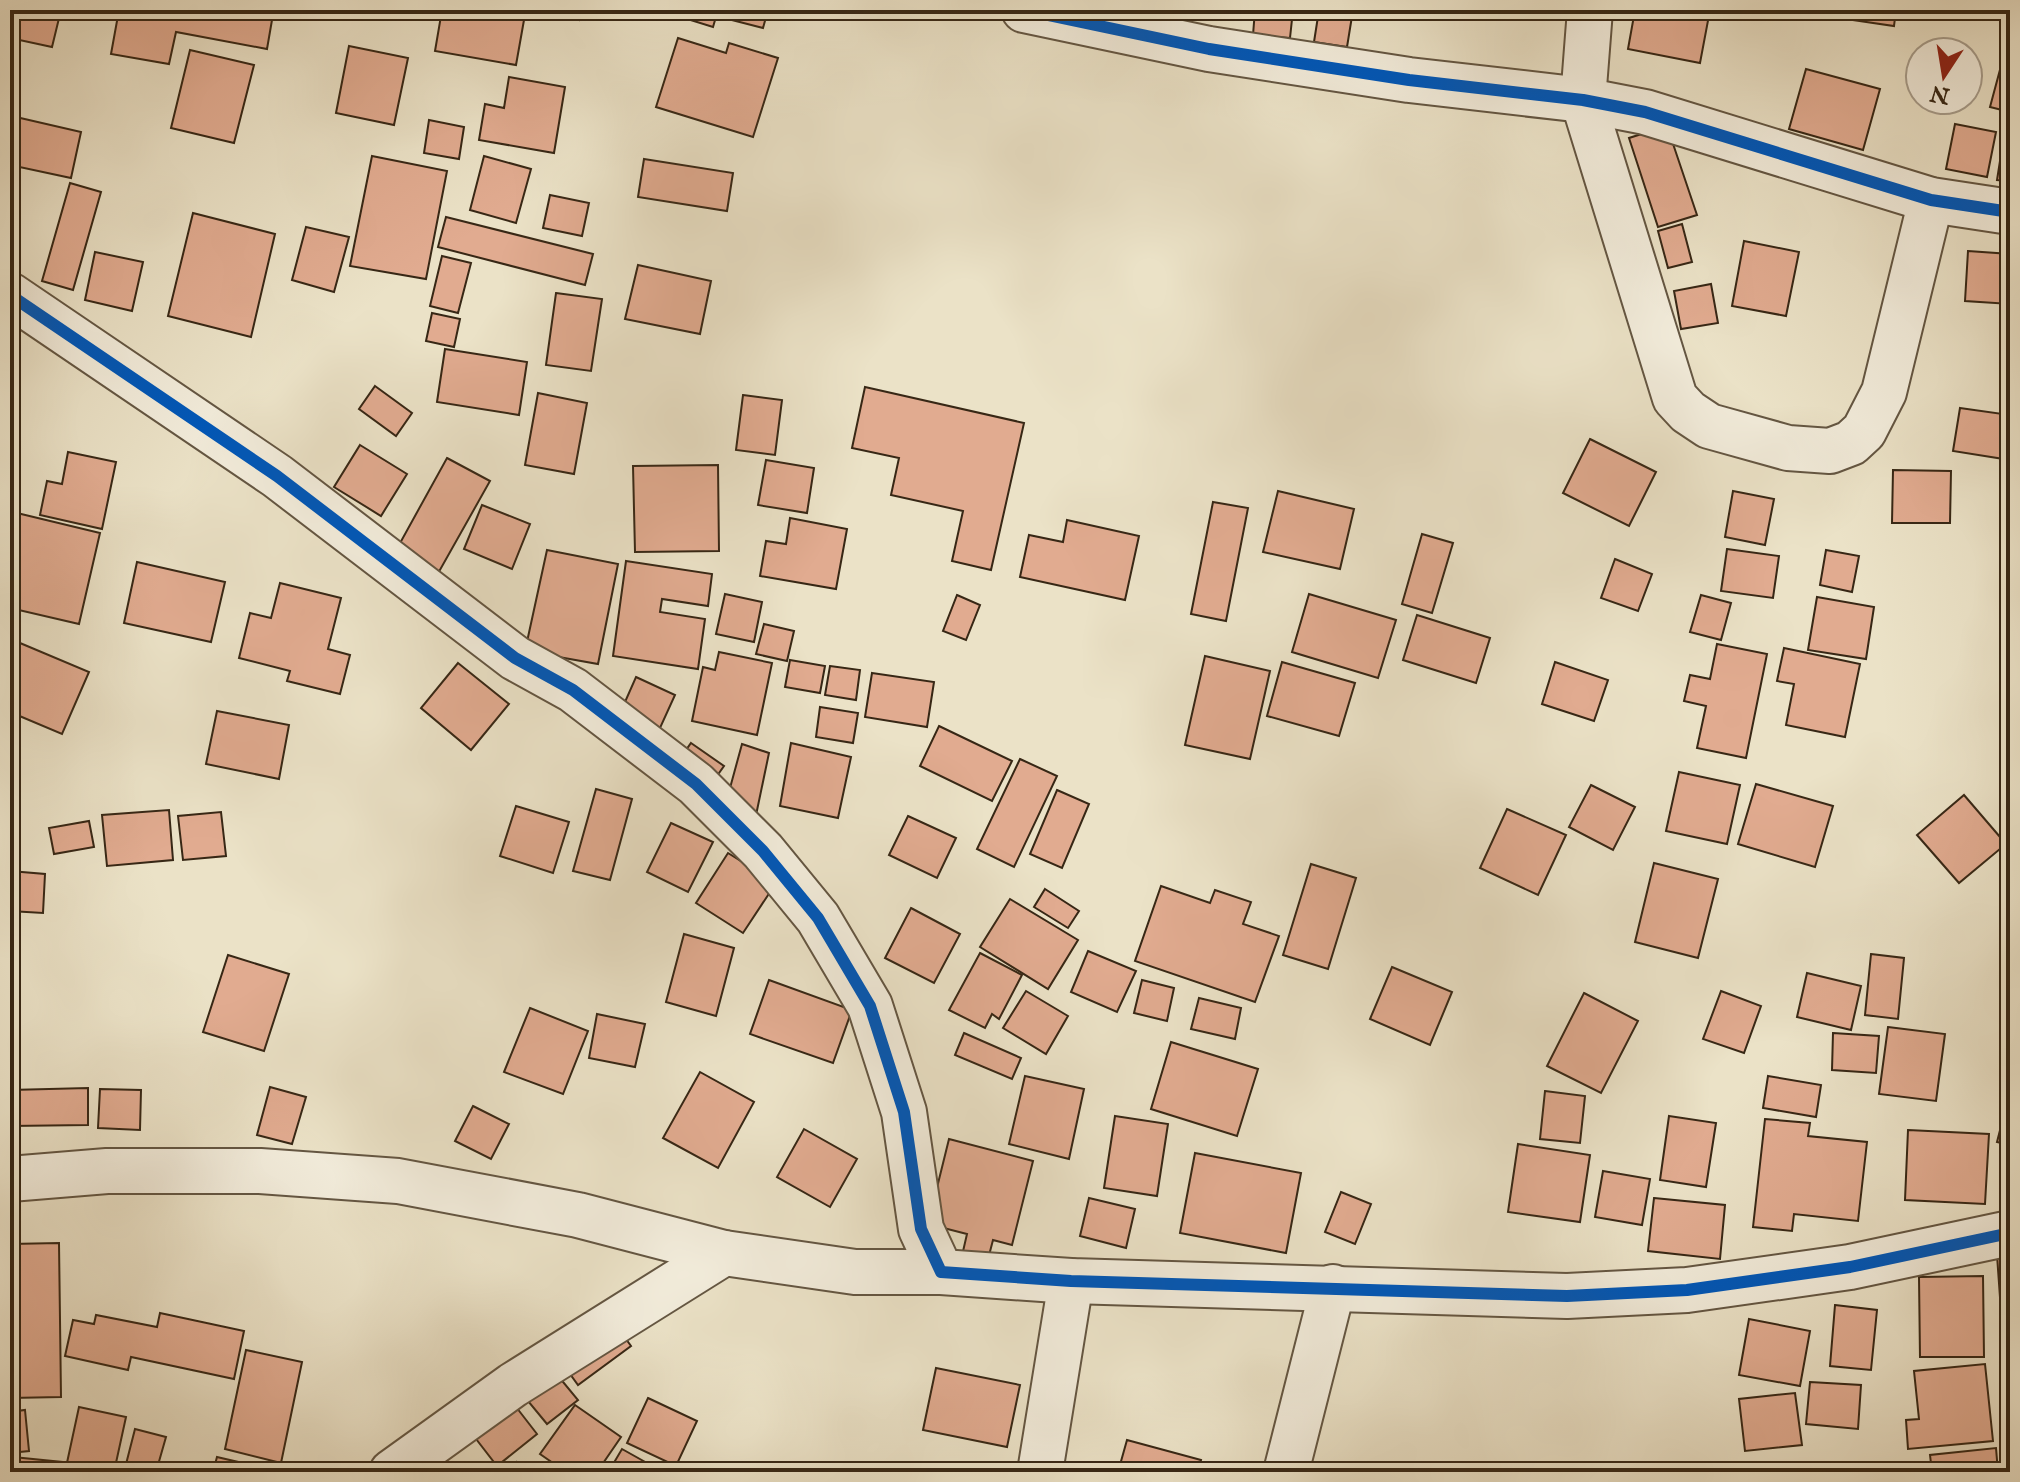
<svg xmlns="http://www.w3.org/2000/svg" width="2020" height="1482" viewBox="0 0 2020 1482" font-family="'IM FELL English',serif">
<style>
.building{fill:#e1ab90;stroke:#372715;stroke-width:2}
.lines{fill:none;stroke-linecap:round;stroke-linejoin:round}
.minor-casing{stroke:#645642;stroke-width:48}
.minor{stroke:#f2ecdb;stroke-width:44}
.cycleway-casing{stroke:#f2ecdb;stroke-width:17}
.cycleway{stroke:#0057b8;stroke-width:12}
</style>
<rect width="100%" height="100%" fill="#ebe2c7"/>
<filter id="stains"><feTurbulence type="fractalNoise" baseFrequency=".0025" numOctaves="4"/><feColorMatrix values="0 0 0 0 .2 0 0 0 0 .09 0 0 0 0 .02 0 0 0 .5 -.17"/></filter>
<radialGradient id="worn" r=".72"><stop offset=".6" stop-color="#630" stop-opacity="0"/><stop offset="1" stop-color="#630" stop-opacity=".3"/></radialGradient>
<g class="building">
<polygon points="10,10 61,10 52,47 10,38"/>
<polygon points="119,10 219,10 272,20 267,49 176,32 169,64 111,54"/>
<polygon points="442,10 524,20 516,65 435,51"/>
<polygon points="534,10 581,10 579,20"/>
<polygon points="668,10 718,10 713,27 668,13"/>
<polygon points="731,10 768,10 763,28 728,19"/>
<polygon points="1255,10 1293,10 1290,38 1253,35"/>
<polygon points="1319,10 1353,10 1347,47 1314,42"/>
<polygon points="1635,10 1710,10 1700,63 1628,49"/>
<polygon points="1826,10 1896,10 1894,26 1825,16"/>
<polygon points="2010,31 2010,57 2002,54"/>
<polygon points="678,38 726,53 729,43 778,58 753,137 656,107"/>
<polygon points="349,46 408,58 394,125 336,113"/>
<polygon points="190,50 254,65 234,143 171,128"/>
<polygon points="2001,66 2010,68 2010,112 1990,107"/>
<polygon points="1806,69 1880,89 1863,150 1789,129"/>
<polygon points="509,77 565,87 554,153 479,140 485,104 504,108"/>
<polygon points="16,117 81,132 71,178 10,165 10,142"/>
<polygon points="429,120 464,127 459,159 424,153"/>
<polygon points="1955,124 1996,132 1987,177 1946,169"/>
<polygon points="1667,126 1697,215 1658,227 1629,138"/>
<polygon points="2003,142 2010,143 2010,181 1997,180"/>
<polygon points="372,156 447,171 426,279 350,266"/>
<polygon points="484,156 531,169 516,223 470,210"/>
<polygon points="644,159 733,173 727,211 638,197"/>
<polygon points="70,183 101,192 73,290 42,281"/>
<polygon points="550,195 589,203 582,236 543,228"/>
<polygon points="193,213 275,234 251,337 168,316"/>
<polygon points="446,217 593,254 585,285 438,247"/>
<polygon points="1682,224 1692,262 1668,268 1658,231"/>
<polygon points="306,227 349,237 334,292 292,280"/>
<polygon points="1744,241 1799,252 1786,316 1732,306"/>
<polygon points="1968,251 2010,254 2010,304 1965,301"/>
<polygon points="95,252 143,262 132,311 85,300"/>
<polygon points="442,256 471,263 458,313 430,306"/>
<polygon points="638,265 711,281 700,334 625,319"/>
<polygon points="1711,284 1718,323 1681,329 1674,291"/>
<polygon points="556,293 602,299 591,371 546,365"/>
<polygon points="432,313 460,319 454,347 426,341"/>
<polygon points="10,332 18,336 10,357"/>
<polygon points="445,349 527,362 519,415 437,402"/>
<polygon points="375,386 412,413 396,436 359,409"/>
<polygon points="865,387 1024,423 991,570 952,561 963,511 891,495 899,458 852,448"/>
<polygon points="538,393 587,403 574,474 525,465"/>
<polygon points="743,395 782,400 775,455 736,450"/>
<polygon points="1960,408 2010,415 2010,460 1953,451"/>
<polygon points="1590,439 1656,472 1629,526 1563,493"/>
<polygon points="360,445 407,474 381,516 334,487"/>
<polygon points="68,452 116,462 102,529 40,515 47,481 62,484"/>
<polygon points="447,458 490,481 436,577 394,554"/>
<polygon points="766,460 814,468 807,513 758,505"/>
<polygon points="718,465 719,551 635,552 633,466"/>
<polygon points="1893,470 1951,471 1950,523 1892,523"/>
<polygon points="1278,491 1354,509 1340,569 1263,552"/>
<polygon points="1733,491 1774,499 1765,545 1725,537"/>
<polygon points="1213,502 1248,508 1226,621 1191,614"/>
<polygon points="482,505 530,524 512,569 464,549"/>
<polygon points="17,513 100,533 79,624 10,608 10,542"/>
<polygon points="790,518 847,529 836,589 760,576 766,541 786,544"/>
<polygon points="1067,520 1139,536 1125,600 1020,577 1029,535 1063,542"/>
<polygon points="1422,534 1453,543 1432,613 1402,604"/>
<polygon points="1727,549 1779,556 1773,598 1721,591"/>
<polygon points="547,550 618,564 598,664 525,651"/>
<polygon points="1826,550 1859,556 1852,592 1820,585"/>
<polygon points="1615,559 1652,574 1638,611 1601,598"/>
<polygon points="626,561 712,574 708,606 662,599 660,612 705,619 698,669 613,656"/>
<polygon points="137,562 225,582 211,642 124,623"/>
<polygon points="280,583 341,598 328,649 350,655 340,694 287,681 290,671 239,658 250,613 271,618"/>
<polygon points="725,594 762,602 754,642 716,634"/>
<polygon points="1309,594 1396,620 1378,678 1292,652"/>
<polygon points="957,595 980,605 966,640 943,631"/>
<polygon points="1701,595 1731,603 1721,640 1690,632"/>
<polygon points="1817,597 1874,607 1866,659 1808,650"/>
<polygon points="1417,615 1490,638 1476,683 1403,660"/>
<polygon points="764,624 794,631 787,661 756,654"/>
<polygon points="20,643 89,672 62,734 10,712 10,650 15,652"/>
<polygon points="1717,644 1767,654 1746,758 1697,748 1706,706 1684,701 1690,675 1710,679"/>
<polygon points="1784,648 1860,664 1845,737 1786,725 1794,684 1777,681"/>
<polygon points="719,652 772,663 757,735 692,721 703,667 715,670"/>
<polygon points="1205,656 1270,671 1250,759 1185,745"/>
<polygon points="790,660 825,666 820,693 785,687"/>
<polygon points="1282,662 1355,683 1339,736 1267,716"/>
<polygon points="1555,662 1608,680 1594,721 1542,704"/>
<polygon points="458,663 509,704 471,750 421,708"/>
<polygon points="830,666 860,670 856,700 825,695"/>
<polygon points="872,673 934,682 927,727 865,717"/>
<polygon points="636,677 675,695 660,728 621,711"/>
<polygon points="820,707 858,713 853,743 816,737"/>
<polygon points="217,711 289,725 279,779 206,764"/>
<polygon points="939,726 1012,761 992,801 920,766"/>
<polygon points="691,743 724,766 714,780 681,757"/>
<polygon points="791,743 851,757 838,818 780,806"/>
<polygon points="742,744 769,753 755,820 727,799"/>
<polygon points="1020,759 1057,776 1014,867 977,849"/>
<polygon points="1679,772 1740,785 1727,844 1666,831"/>
<polygon points="1756,784 1833,806 1815,867 1738,844"/>
<polygon points="1591,785 1635,807 1613,850 1569,827"/>
<polygon points="596,789 632,799 610,880 573,871"/>
<polygon points="1057,790 1089,804 1062,868 1030,854"/>
<polygon points="1964,795 2006,844 1959,883 1917,835"/>
<polygon points="516,806 569,822 553,873 500,856"/>
<polygon points="1507,809 1566,835 1538,895 1480,868"/>
<polygon points="169,810 173,860 107,866 102,815"/>
<polygon points="221,812 226,856 183,860 178,816"/>
<polygon points="908,816 956,838 937,878 889,855"/>
<polygon points="89,821 94,847 54,854 49,828"/>
<polygon points="671,823 713,842 688,892 647,872"/>
<polygon points="728,853 776,883 743,933 696,903"/>
<polygon points="1654,863 1718,879 1698,958 1635,942"/>
<polygon points="1311,864 1356,878 1328,969 1283,955"/>
<polygon points="10,871 45,874 43,913 10,911"/>
<polygon points="1161,886 1210,903 1215,890 1251,902 1243,924 1279,936 1255,1002 1135,961"/>
<polygon points="1045,889 1079,911 1068,928 1034,907"/>
<polygon points="1010,899 1078,940 1048,989 980,947"/>
<polygon points="911,908 960,934 934,983 885,958"/>
<polygon points="684,934 734,948 716,1016 666,1002"/>
<polygon points="1088,951 1136,971 1117,1012 1071,992"/>
<polygon points="980,953 1022,975 999,1019 992,1014 985,1028 949,1010"/>
<polygon points="1871,954 1904,958 1898,1019 1865,1015"/>
<polygon points="228,955 289,974 264,1051 203,1032"/>
<polygon points="1392,967 1452,992 1430,1045 1370,1019"/>
<polygon points="1807,973 1861,986 1851,1030 1797,1017"/>
<polygon points="769,980 852,1010 833,1063 750,1034"/>
<polygon points="1142,980 1174,988 1167,1021 1134,1013"/>
<polygon points="1026,991 1068,1016 1046,1054 1003,1028"/>
<polygon points="1721,991 1761,1006 1744,1053 1703,1039"/>
<polygon points="1584,993 1638,1021 1601,1093 1547,1066"/>
<polygon points="1199,998 1241,1008 1235,1039 1191,1029"/>
<polygon points="530,1008 588,1031 563,1094 504,1072"/>
<polygon points="597,1014 645,1024 635,1067 589,1058"/>
<polygon points="1888,1027 1945,1034 1936,1101 1879,1094"/>
<polygon points="964,1033 1021,1058 1012,1079 955,1055"/>
<polygon points="1833,1033 1879,1036 1876,1073 1832,1070"/>
<polygon points="1171,1042 1258,1069 1237,1136 1151,1109"/>
<polygon points="700,1072 754,1102 718,1168 663,1138"/>
<polygon points="1025,1076 1084,1089 1069,1159 1009,1144"/>
<polygon points="1768,1076 1821,1085 1816,1117 1763,1108"/>
<polygon points="270,1087 306,1097 292,1144 257,1135"/>
<polygon points="88,1088 88,1125 10,1126 10,1090"/>
<polygon points="100,1089 141,1090 140,1130 98,1128"/>
<polygon points="1545,1091 1585,1096 1580,1143 1540,1139"/>
<polygon points="2010,1091 2010,1145 1997,1142"/>
<polygon points="473,1106 509,1124 491,1159 455,1141"/>
<polygon points="1115,1116 1168,1124 1157,1196 1104,1188"/>
<polygon points="1669,1116 1716,1123 1706,1187 1660,1180"/>
<polygon points="1765,1119 1810,1123 1808,1136 1867,1142 1858,1221 1794,1214 1792,1231 1753,1227"/>
<polygon points="804,1129 857,1159 830,1207 777,1177"/>
<polygon points="1908,1130 1989,1134 1985,1204 1905,1200"/>
<polygon points="949,1139 1033,1161 1012,1245 993,1240 986,1267 961,1260 967,1234 928,1224"/>
<polygon points="1518,1144 1590,1155 1580,1222 1508,1212"/>
<polygon points="1195,1153 1301,1173 1286,1253 1180,1233"/>
<polygon points="1603,1171 1650,1179 1642,1225 1595,1217"/>
<polygon points="1341,1192 1371,1204 1355,1244 1325,1232"/>
<polygon points="1089,1198 1135,1209 1126,1248 1080,1236"/>
<polygon points="1654,1198 1725,1205 1720,1259 1648,1251"/>
<polygon points="59,1243 61,1397 10,1398 10,1244"/>
<polygon points="2010,1254 2010,1382 2006,1382 1997,1255"/>
<polygon points="1983,1276 1984,1357 1920,1357 1919,1277"/>
<polygon points="1835,1305 1877,1310 1871,1370 1830,1366"/>
<polygon points="160,1313 244,1331 234,1379 131,1357 128,1370 65,1356 73,1320 94,1324 96,1315 157,1327"/>
<polygon points="1749,1319 1810,1331 1800,1386 1739,1375"/>
<polygon points="618,1328 631,1346 578,1385 565,1367"/>
<polygon points="246,1350 302,1362 281,1463 225,1449"/>
<polygon points="1985,1364 1993,1441 1908,1449 1906,1420 1919,1419 1914,1371"/>
<polygon points="936,1368 1020,1385 1007,1447 923,1430"/>
<polygon points="554,1371 578,1400 547,1424 523,1395"/>
<polygon points="1810,1382 1861,1385 1858,1429 1806,1424"/>
<polygon points="1795,1393 1802,1445 1745,1451 1739,1399"/>
<polygon points="648,1398 697,1421 676,1466 627,1443"/>
<polygon points="513,1403 537,1434 497,1466 473,1435"/>
<polygon points="575,1405 621,1437 597,1472 566,1472 540,1454"/>
<polygon points="79,1407 126,1417 114,1472 65,1472"/>
<polygon points="25,1410 29,1451 10,1453 10,1412"/>
<polygon points="135,1429 166,1437 156,1472 124,1472"/>
<polygon points="1127,1440 1201,1460 1198,1472 1118,1472"/>
<polygon points="1996,1448 1998,1472 1932,1472 1930,1455"/>
<polygon points="622,1449 663,1472 603,1472 608,1464 612,1466"/>
<polygon points="13,1457 62,1462 61,1472 11,1472"/>
<polygon points="217,1457 264,1468 263,1472 213,1472"/>
<polygon points="517,1462 534,1472 512,1472"/>
</g>
<g class="lines">
<g class="minor-casing">
<g id="minor">
<polyline points="1024,10 1209,49 1409,80 1583,100 1645,112 1931,200 2010,212"/>
<polyline points="1590,10 1583,100 1675,398 1688,412 1709,426 1788,448 1830,451 1851,443 1864,431 1884,392 1931,200"/>
<polyline points="10,295 277,476 515,658 573,690 696,784 763,851 818,918 870,1006 904,1112 921,1229 941,1272 1071,1281 1567,1296 1687,1290 1850,1267 2010,1233"/>
<polyline points="10,1179 107,1171 260,1171 398,1181 578,1215 724,1253 855,1272 941,1272"/>
<polyline points="392,1472 513,1385 724,1253"/>
<polyline points="1040,1472 1071,1281"/>
<polyline points="1286,1472 1333,1287"/>
</g>
</g>
<use href="#minor" class="minor"/>
<g class="cycleway-casing">
<g id="cycleway">
<polyline points="1024,10 1209,49 1409,80 1583,100 1645,112 1931,200 2010,212"/>
<polyline points="10,295 277,476 515,658 573,690 696,784 763,851 818,918 870,1006 904,1112 921,1229 941,1272 1071,1281 1567,1296 1687,1290 1850,1267 2010,1233"/>
</g>
</g>
<use href="#cycleway" class="cycleway"/>
</g>
<rect width="2020" height="1482" fill="none" stroke="#ebe2c7" stroke-width="40"/>
<rect x="12" y="12" width="1996" height="1458" fill="none" stroke="#372715" stroke-width="4"/>
<rect x="20" y="20" width="1980" height="1442" fill="none" stroke="#372715" stroke-width="2"/>
<g transform="translate(1944 76) rotate(192)"><circle r="38" fill="#f2ecdb" stroke="#a79d8c" stroke-width="2"/>
<path d="M0-6L14 30L0 20L-14 30Z" fill="#8f2418"/>
<text y="-12" font-size="22" font-weight="bold" text-anchor="middle" fill="#372715">N</text>
</g>
<rect width="100%" height="100%" filter="url(#stains)"/>
<rect width="100%" height="100%" fill="url(#worn)"/>
</svg>
